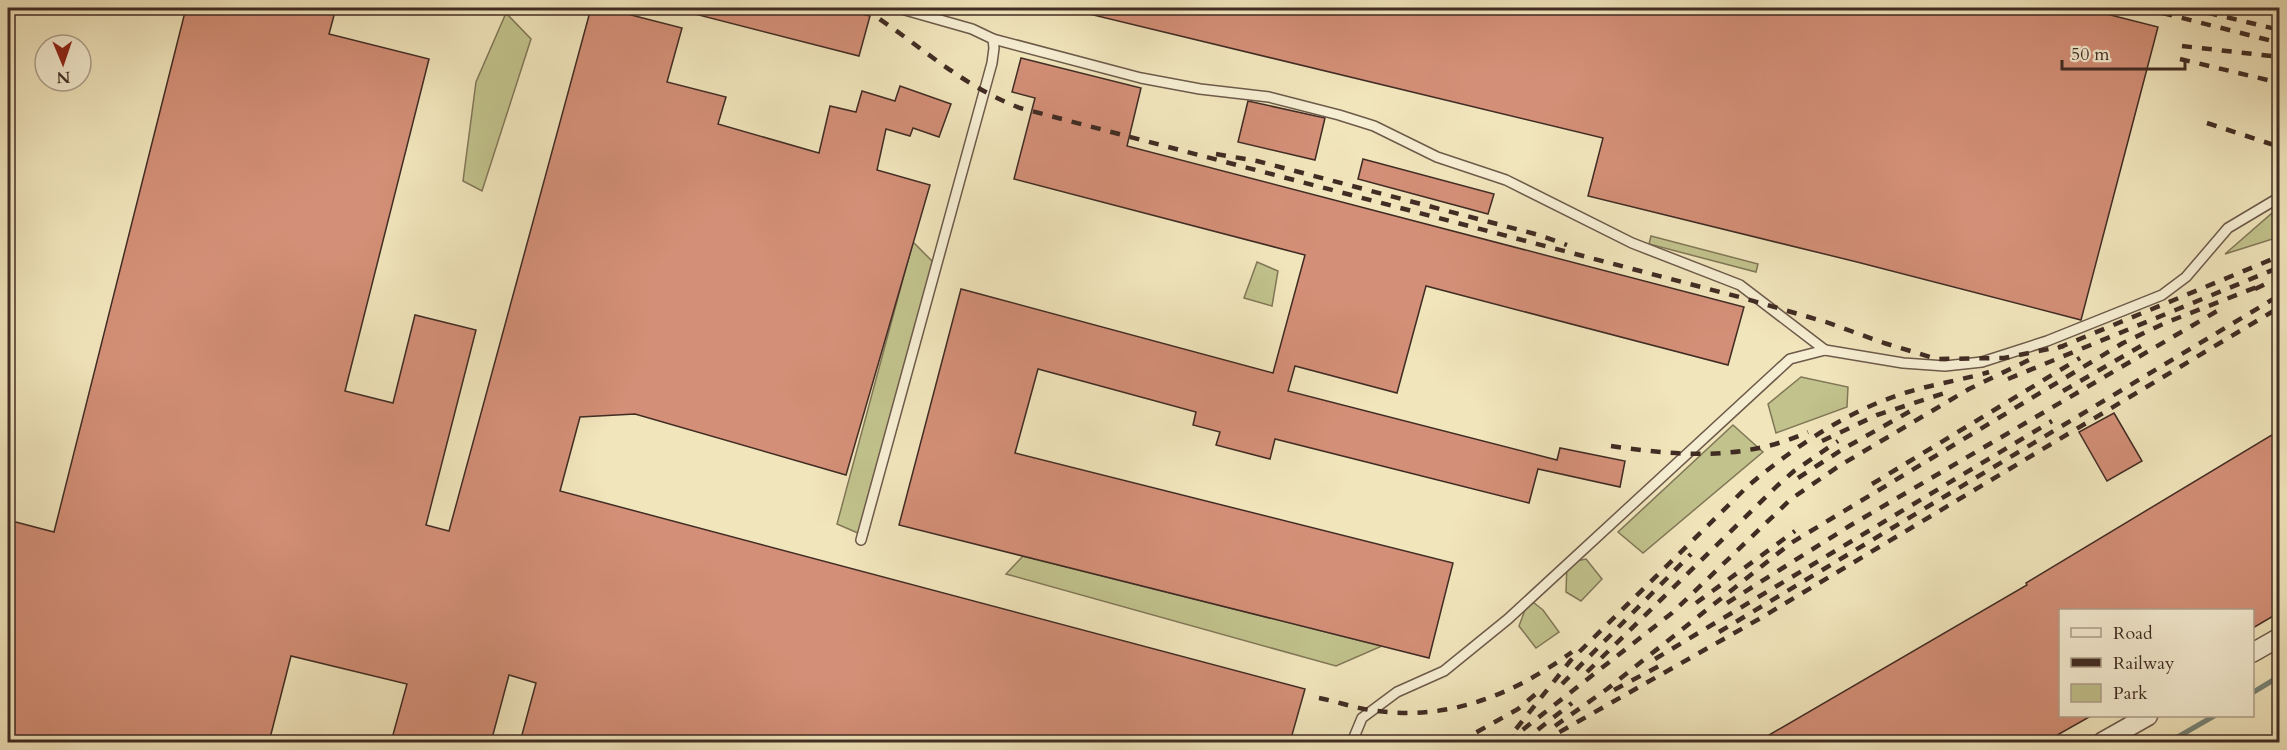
<svg xmlns="http://www.w3.org/2000/svg" width="2287" height="750" viewBox="0 0 2287 750" font-family="Cardo,serif">
<style>
.green{fill:#c1c28c;stroke:#817758;stroke-width:1.5}
.lines{fill:none;stroke-linecap:round;stroke-linejoin:round}
.stream{stroke:#778477;stroke-width:5}
.building{fill:#d38f77;stroke:#412c24;stroke-width:1.5}
.lane-casing{stroke:#6d5a4a;stroke-width:12}
.street-casing{stroke:#6d5a4a;stroke-width:21}
.lane{stroke:#f6eed3;stroke-width:9}
.street{stroke:#f6eed3;stroke-width:18}
.rail{stroke:#412c24;stroke-width:4.5;stroke-dasharray:10 10;stroke-linecap:butt}
</style>
<rect width="100%" height="100%" fill="#f1e5bc"/>
<filter id="stains"><feTurbulence type="fractalNoise" baseFrequency=".00333" numOctaves="4"/><feColorMatrix values="0 0 0 0 .2 0 0 0 0 .09 0 0 0 0 .02 0 0 0 .5 -.17"/></filter>
<radialGradient id="worn" r=".72"><stop offset=".6" stop-color="#630" stop-opacity="0"/><stop offset="1" stop-color="#630" stop-opacity=".3"/></radialGradient>
<g class="green">
<polygon points="506,13 531,39 482,191 463,181 476,82"/>
<polygon points="2279,207 2279,237 2225,254"/>
<polygon points="1651,236 1758,264 1756,272 1649,244"/>
<polygon points="913,242 935,264 867,537 837,524"/>
<polygon points="1257,262 1278,271 1272,306 1244,298"/>
<polygon points="1801,377 1848,387 1847,407 1776,433 1768,404"/>
<polygon points="1733,425 1763,452 1643,553 1618,532"/>
<polygon points="1023,556 1382,646 1336,666 1006,574"/>
<polygon points="1586,559 1602,579 1581,601 1566,592 1567,563"/>
<polygon points="1529,599 1543,610 1559,632 1536,648 1519,626"/>
</g>
<g class="lines">
<g class="stream">
<polyline points="2252,693 2280,676"/>
<polyline points="2169,742 2214,716"/>
</g>
</g>
<g class="building">
<polygon points="186,8 336,8 329,34 429,59 345,391 393,403 415,315 476,330 426,525 449,531 591,8 604,8 682,28 667,82 726,97 718,124 819,153 830,106 856,112 862,91 895,101 900,86 951,104 939,137 913,128 910,136 886,129 877,170 930,185 846,475 635,414 580,417 560,491 1305,689 1290,742 520,742 536,683 509,675 491,742 391,742 407,684 291,656 269,742 8,742 8,520 54,532"/>
<polygon points="687,8 836,8 870,16 859,56 687,12"/>
<polygon points="1086,8 2083,8 2158,27 2081,320 1857,262 1588,196 1603,138 1085,13"/>
<polygon points="1021,58 1141,88 1127,146 1744,307 1728,365 1426,286 1397,393 1295,366 1288,391 1557,460 1560,448 1625,461 1620,487 1538,469 1529,503 1275,439 1270,459 1216,445 1220,432 1193,425 1196,412 1038,369 1015,453 1453,563 1429,658 899,525 961,289 1273,373 1305,255 1014,179 1035,98 1012,92"/>
<polygon points="1248,101 1325,118 1315,160 1238,142"/>
<polygon points="1363,159 1494,194 1488,214 1358,179"/>
<polygon points="2114,413 2142,461 2107,481 2079,432"/>
<polygon points="2280,430 2280,612 2253,628 2253,610 2061,610 2061,716 2091,716 2045,742 1757,742 2027,585 2026,583"/>
</g>
<g class="lines">
<g class="lane-casing">
<g id="lane">
<polyline points="993,39 1141,78 1200,89 1269,97 1339,115 1374,126 1437,157 1506,180 1632,243 1740,285 1825,350"/>
<polyline points="861,540 992,63 994,48 993,39 972,29 898,8"/>
<polyline points="1352,742 1362,718 1397,692 1444,671 1508,619 1790,359 1825,350 1903,363 1945,366 1982,362 2047,341 2162,295 2186,277 2228,228 2280,197"/>
</g>
</g>
<g class="street-casing">
<g id="street">
<polyline points="2252,653 2280,637"/>
<polyline points="2102,742 2148,716"/>
</g>
</g>
<use href="#lane" class="lane"/>
<use href="#street" class="street"/>
<g class="rail">
<path d="M863,8c55,35 95,76 157,100l723,190 83,24 58,21 53,16 67,-1 60,-12"/>
<polyline points="2143,8 2280,43"/>
<polyline points="2188,8 2280,30"/>
<polyline points="2182,46 2280,57"/>
<polyline points="2180,59 2280,83"/>
<polyline points="2207,123 2280,147"/>
<polyline points="1216,154 1257,161 1539,235 1567,245"/>
<polyline points="2255,289 2280,277"/>
<polyline points="2058,348 2280,256"/>
<polyline points="2008,379 2280,267"/>
<polyline points="2063,391 2141,346"/>
<polyline points="1822,441 1877,415 1951,391"/>
<path d="M1611,446c68,10 133,15 197,-14"/>
<polyline points="1798,478 1843,449 1914,409"/>
<polyline points="1872,484 2080,358"/>
<polyline points="1696,603 1795,531"/>
<polyline points="1727,603 1851,525 2224,307"/>
<polyline points="1719,632 2280,295"/>
<polyline points="1655,659 2052,421"/>
<polyline points="1587,672 1777,486 1794,471 1838,441"/>
<polyline points="1562,684 1691,554"/>
<polyline points="1614,690 1659,666"/>
<path d="M1319,698c15,3 30,8 45,11 79,14 144,-11 208,-57"/>
<polyline points="1555,726 1607,689 1791,543 2123,343 2165,323 2262,285"/>
<path d="M1516,729l55,-69 178,-175c47,-39 99,-75 159,-93 26,-8 54,-12 81,-20"/>
<polyline points="1459,742 1518,709 1537,693"/>
<polyline points="1507,742 1672,613 1791,499 1839,466 1969,389 2033,358"/>
<polyline points="1522,742 1572,703"/>
<polyline points="1542,742 1759,619 2280,307"/>
</g>
</g>
<rect width="2287" height="750" fill="none" stroke="#f1e5bc" stroke-width="30"/>
<rect x="9" y="9" width="2269" height="732" fill="none" stroke="#412c24" stroke-width="3"/>
<rect x="15" y="15" width="2257" height="720" fill="none" stroke="#412c24" stroke-width="1.5"/>
<rect x="2059" y="609" width="195" height="108" fill="#f6eed3" stroke="#aea08d" stroke-width="1.5"/>
<rect x="2071" y="628" width="30" height="9" fill="#f6eed3" stroke="#aea08d" stroke-width="1.5"/>
<text x="2113" y="639" font-size="18" fill="#412c24">Road</text>
<rect x="2071" y="658" width="30" height="9" fill="#412c24" stroke="#aea08d" stroke-width="1.5"/>
<text x="2113" y="669" font-size="18" fill="#412c24">Railway</text>
<rect x="2071" y="684" width="30" height="18" fill="#c1c28c" stroke="#aea08d" stroke-width="1.5"/>
<text x="2113" y="699" font-size="18" fill="#412c24">Park</text>
<g transform="translate(63 63) rotate(178)"><circle r="28" fill="#f6eed3" stroke="#aea08d" stroke-width="1.5"/>
<path d="M0-4.5L10 22L0 15L-10 22Z" fill="#8f2418"/>
<text y="-9" font-size="16" font-weight="bold" text-anchor="middle" fill="#412c24">N</text>
</g>
<path d="M2062 60v9h123v-9" fill="none" stroke="#412c24" stroke-width="3"/>
<text x="2071" y="60" font-size="18" fill="#412c24" stroke="#f6eed3" stroke-width="4.5" paint-order="stroke">50 m</text>
<rect width="100%" height="100%" filter="url(#stains)"/>
<rect width="100%" height="100%" fill="url(#worn)"/>
</svg>
